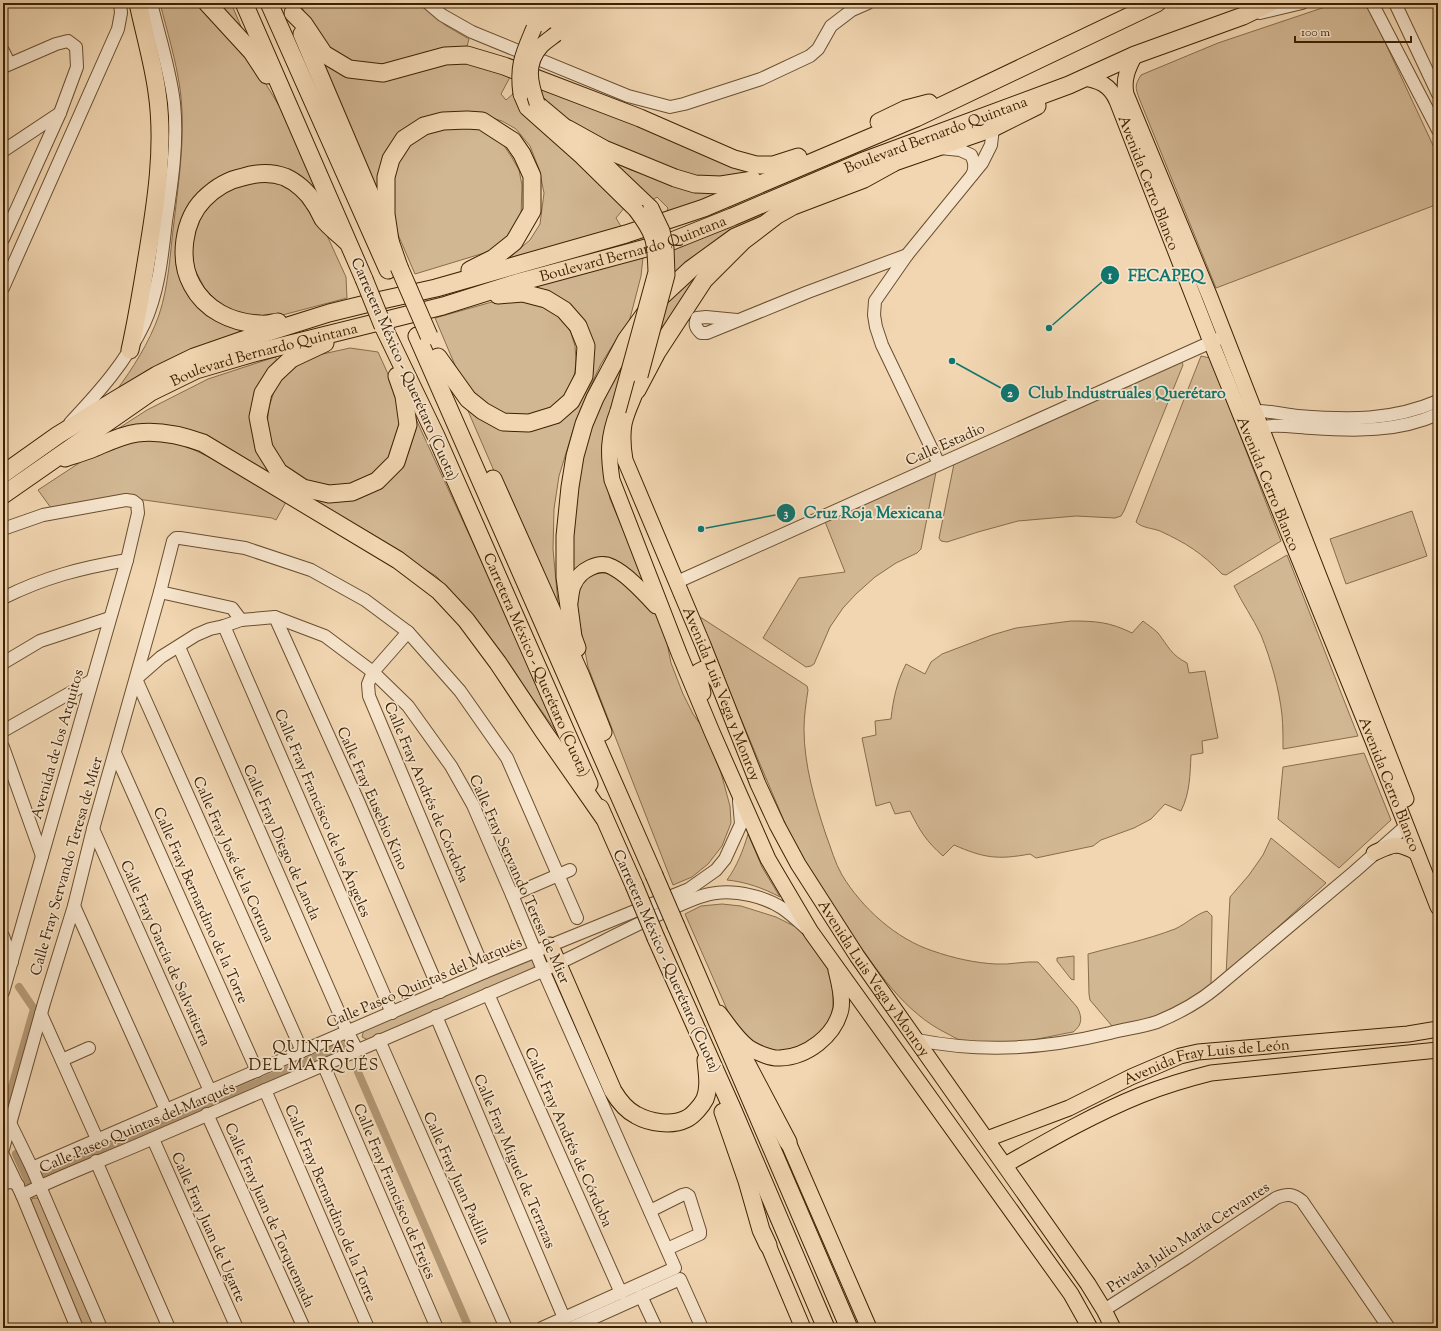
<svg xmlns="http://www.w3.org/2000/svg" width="1441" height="1331" viewBox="0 0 1441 1331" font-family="'Sorts Mill Goudy',serif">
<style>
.green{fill:#d2b793;stroke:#886c4b}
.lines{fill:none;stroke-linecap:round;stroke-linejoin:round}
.canal{stroke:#b49976;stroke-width:8}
.minor-casing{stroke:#6a4f2e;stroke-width:14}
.major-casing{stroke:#3d2203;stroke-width:17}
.highway-casing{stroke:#3d2203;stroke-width:19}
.minor{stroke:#f6e4cc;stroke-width:12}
.major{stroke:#f1d6b1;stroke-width:15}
.highway{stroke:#f1d6b1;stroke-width:17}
.major-bridge-casing{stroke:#3d2203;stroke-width:17;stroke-linecap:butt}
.highway-bridge-casing{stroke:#3d2203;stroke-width:19;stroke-linecap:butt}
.major-bridge{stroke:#f1d6b1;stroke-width:15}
.highway-bridge{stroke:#f1d6b1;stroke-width:17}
.labels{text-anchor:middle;stroke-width:3.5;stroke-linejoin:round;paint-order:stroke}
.street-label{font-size:15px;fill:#3d2203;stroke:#f6e4cc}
.neighbourhood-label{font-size:16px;letter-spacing:1px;fill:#3d2203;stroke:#f6e4cc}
.leader{fill:none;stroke:#0f766e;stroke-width:1.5}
.callout-dot{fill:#0f766e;stroke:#f6e4cc;stroke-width:1.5}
.mark-label{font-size:12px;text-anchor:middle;font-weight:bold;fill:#fff}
.callout-label{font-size:16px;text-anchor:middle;font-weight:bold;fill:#0f766e;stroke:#f6e4cc;stroke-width:3.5;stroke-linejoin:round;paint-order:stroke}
</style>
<rect width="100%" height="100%" fill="#f1d6b1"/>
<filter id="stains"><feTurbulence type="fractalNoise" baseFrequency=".005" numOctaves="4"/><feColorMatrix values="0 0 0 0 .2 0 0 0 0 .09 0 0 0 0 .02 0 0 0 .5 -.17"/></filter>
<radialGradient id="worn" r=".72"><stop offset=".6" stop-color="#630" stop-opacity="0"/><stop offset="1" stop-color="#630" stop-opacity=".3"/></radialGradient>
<g class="green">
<path d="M160,3h36l56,58 32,53 32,76 -11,-9 -95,2 -29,88 59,57 -1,4 -57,21 -23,11 -43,27c17,-23 33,-48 43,-76 10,-30 11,-62 15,-93 5,-44 12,-89 6,-133 -4,-29 -13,-58 -20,-86z"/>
<polygon points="208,3 231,3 248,43"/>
<polygon points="300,3 419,3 445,25 469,39 466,50 443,49 427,52 386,65 349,61 334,53 312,29"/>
<path d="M1337,3h23l10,7 68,146v48l-222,84 -77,-190c-4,-11 -4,-13 2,-23l77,-32z"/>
<polygon points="316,54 330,65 412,71 465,60 510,77 501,94 506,100 514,93 525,115 625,207 616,218 622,228 509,258 530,240 540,224 544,193 539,169 530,146 516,129 502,121 482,115 419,121 379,185 375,186"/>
<polygon points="535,81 722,163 747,171 769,172 755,176 731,180 676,173 595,140 546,104"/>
<polygon points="432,126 479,129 502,143 511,156 519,170 522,185 521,217 514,231 494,250 415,274 390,216 387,203 397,155"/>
<polygon points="604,158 631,170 696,192 718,193 664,219 668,208 657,197 651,201"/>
<polygon points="268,180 285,185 314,207 346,277 347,298 275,317 253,317 236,312 217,302 204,287 194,268 192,251 194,235 199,220 207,205 235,184"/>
<polygon points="799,199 672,277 672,249"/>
<polygon points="727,246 692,292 605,475 610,499 648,588 613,563 571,579 574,494 584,447 601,402 625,357 668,300"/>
<polygon points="643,257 641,276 628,326 618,337 611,348 601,364 590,387 574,427 559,476 554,509 553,549 559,614 554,609 465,404 479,418 552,422 591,350 550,293 530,285"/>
<polygon points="499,300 534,300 557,314 566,323 571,333 575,346 576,359 575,372 571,386 564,397 556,405 543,412 518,418 493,411 463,384 435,318"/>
<polygon points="350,348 378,352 393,385 402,410 395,452 365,481 325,488 304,482 285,468 272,449 267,425 269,407 275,389 285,374 309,357"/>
<path d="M1201,356l9,2 71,183 -55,34 -4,-1c-20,-21 -36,-31 -62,-43 -8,-3 -18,-3 -24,-9z"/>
<polygon points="275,357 278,361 256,401 285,485 140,425 119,428 147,410 208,379"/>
<polygon points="1181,360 1183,365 1124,511 1121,516 1115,518 1076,516 1018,521 978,532 947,542 941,541 939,538 955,459"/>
<polygon points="415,417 566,745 469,610 436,576 305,498 324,500 400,467 409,451 415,431"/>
<polygon points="161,439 184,445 215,460 257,483 286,502 276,520 272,518 116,496 51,508 38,490 99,450 131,440"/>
<polygon points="937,467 921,549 917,553 896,563 875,577 856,594 843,608 830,627 814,664 811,666 806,667 763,638 799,578 845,572 824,519"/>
<polygon points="1412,511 1427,556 1346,584 1330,539"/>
<path d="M1287,555l71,181 -75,13c0,-11 0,-23 -1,-34 -3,-27 -11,-55 -21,-80 -8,-17 -19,-32 -27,-49z"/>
<polygon points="608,572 618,576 641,597 657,616 666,638 671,663 683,694 693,714 703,728 721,773 730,806 731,823 722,846 708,864 692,877 673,885 588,667 576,604 580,586 588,578 598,573"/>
<path d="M697,615l110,71 1,4c-2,13 -4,26 -4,39 0,36 11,73 22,106 5,13 9,28 16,40 20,33 54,64 91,76 20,7 42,12 63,13 14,1 28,-3 42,-2l39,45c5,9 6,18 -4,25 -33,6 -68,16 -102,11 -8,-1 -16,-5 -23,-9 -44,-21 -72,-65 -99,-104 -21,-31 -41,-62 -59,-95z"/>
<path d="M1071,621c25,0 39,1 61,12l11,-12c5,4 11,8 15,12 10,13 13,22 29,30l2,10 16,-2 13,67 -16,3 1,12 -12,2c-1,20 -1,38 -10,56l-16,-7 -14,15 -17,9 -33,12 -8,6 -57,12 -6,-4c-33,6 -46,4 -76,-9l-11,11c-17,-15 -23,-25 -33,-45l-15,3 -5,-12 -14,4 -14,-68 14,-3 -1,-14 16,-2c2,-20 6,-37 15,-55l19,10 6,-12 11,-8 50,-19 24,-7z"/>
<polygon points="1364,753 1391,820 1339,868 1278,819 1283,767"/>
<path d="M748,834l14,33 18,30c-17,-9 -34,-15 -53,-17 10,-14 16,-29 21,-46z"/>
<polygon points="1271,838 1326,883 1226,975 1230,897 1249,875 1263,855"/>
<polygon points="722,904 741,906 776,917 794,926 808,939 828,967 833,987 833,1007 828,1026 813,1041 797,1048 779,1053 757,1047 741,1033 729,1014 685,914 701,906"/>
<path d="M1207,911l5,5 -1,71 -6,5 -42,22 -22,7 -29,5 -22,-26 -1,-6 -1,-40c29,-8 58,-14 87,-25 11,-5 21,-15 32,-18z"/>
<polygon points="1074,956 1074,980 1071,979 1057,961 1057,958"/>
<path d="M531,959c4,4 5,7 3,12l-164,70 -8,-4 2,-8z"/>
<polygon points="342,1039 349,1043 349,1049 46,1182 37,1174 40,1169"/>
<polygon points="33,1198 37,1198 40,1200 95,1328 82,1328 30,1201"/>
</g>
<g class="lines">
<g class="canal">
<polyline points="358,1072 469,1328"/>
<polyline points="3,1118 34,1009 19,987"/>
<polyline points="16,1154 29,1183"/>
<polyline points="43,1177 342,1046"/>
</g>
<g class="minor-casing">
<g id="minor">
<polyline points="428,3 442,15 472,32 628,96 670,107 684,104 761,79 810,56 818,49 831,26 852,10 868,3"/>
<polyline points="1372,3 1438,130"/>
<polyline points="1395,3 1438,94"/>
<polyline points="1260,13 1302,3"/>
<polyline points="3,51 9,63"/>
<polyline points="3,67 56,44 68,41 76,47 77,67 60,113 3,239"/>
<path d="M940,148l20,2 11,5c4,7 5,13 1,20"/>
<polyline points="3,151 60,113"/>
<polyline points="3,288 118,29 121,13 120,3"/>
<path d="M737,320l-31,-3 -9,1c-3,7 -1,10 4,15h6l101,-41 99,-37"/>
<path d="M1247,414c2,-1 6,-3 8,-3 11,-1 32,4 43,5 50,4 94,5 140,-15"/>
<path d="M70,423c29,-31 56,-61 74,-99 15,-33 18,-68 22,-103 6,-39 12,-79 8,-118 -4,-34 -15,-67 -23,-100"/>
<path d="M1254,429c18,-6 39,-2 58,-1 43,3 86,4 126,-14"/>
<polyline points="939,464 882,345 876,327 874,315 875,301 907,255 982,163 991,145 993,128"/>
<polyline points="3,529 43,515 126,500 133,501 137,504 138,513 127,560 3,992"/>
<polyline points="677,582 1218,339"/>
<polyline points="160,592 232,608 241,620"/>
<path d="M3,598c42,-21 78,-30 124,-38"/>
<polyline points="275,617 358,801 440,992"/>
<polyline points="224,626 392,1013"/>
<polyline points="408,632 373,672 368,684 369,696 485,972"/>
<polyline points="179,647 347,1031 357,1050"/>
<polyline points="3,663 40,641 110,618"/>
<polyline points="137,678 161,657 196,635 210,629 224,626 241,620 275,617 325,636 373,672 408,706 451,766 473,805 512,895 543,970 675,1268 542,1328"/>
<polyline points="136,679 302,1051"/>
<polyline points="3,731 91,681"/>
<polyline points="3,747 42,856"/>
<polyline points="115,753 257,1071"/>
<polyline points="93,829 210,1091"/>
<polyline points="512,895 570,870"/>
<polyline points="74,906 166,1110"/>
<polyline points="3,936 12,962"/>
<polyline points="488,994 621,1293"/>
<polyline points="41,1014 97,1139"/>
<polyline points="436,1016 564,1318"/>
<polyline points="379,1040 506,1328"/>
<path d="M917,1040c67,13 127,9 193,-7 15,-4 32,-6 47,-11 22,-9 42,-20 60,-35l137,-115 52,-46"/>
<polyline points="62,1060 89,1048"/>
<polyline points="324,1066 437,1328"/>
<polyline points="265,1090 368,1328"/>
<polyline points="207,1114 304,1328"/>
<polyline points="10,1123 32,1168 101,1328"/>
<polyline points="153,1139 237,1328"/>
<polyline points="3,1149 44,1003 74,906 93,829 160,592 173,541 176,538 180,538 245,548 311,570 365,600 408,632 460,691 507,758 577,918"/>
<polyline points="3,1155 22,1195 77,1328"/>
<polyline points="96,1161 169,1328"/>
<polyline points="32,1168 485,972 689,889 716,870 725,859 741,824 739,801"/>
<polyline points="3,1183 12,1182 18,1185"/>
<path d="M22,1195c44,-22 90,-38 134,-58 128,-56 256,-109 384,-165 42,-19 82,-41 124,-60 17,-7 34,-17 52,-19 21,-3 49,4 66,15 9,6 16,13 24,20"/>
<polyline points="650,1211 682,1195 686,1194 689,1196 700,1231 700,1234 667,1249"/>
<polyline points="641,1296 656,1328"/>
<path d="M1104,1310l82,-52 90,-60c11,-5 17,-4 26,3l87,127"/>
<polyline points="571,1328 680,1279 702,1328"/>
</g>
</g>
<g class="major-casing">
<g id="major">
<path d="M1135,55c-7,13 -12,24 -9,39l84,203 196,502"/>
<path id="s1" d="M1083,78c16,2 27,7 34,23l94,241 162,399 65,166"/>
<polyline points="521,94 527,108 581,156 636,210"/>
<polyline points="537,103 568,129 651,208"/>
<path id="s2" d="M640,379c-4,16 -13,30 -16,45 -2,12 -1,24 1,36l78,185 55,139 19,41 21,39 59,92 231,328 16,26 9,18"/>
<path d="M618,411c-10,26 -10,42 -6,69l67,173 33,79 56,127 43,73 260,362 19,34"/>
<path d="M570,602c1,-5 1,-13 4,-18 6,-14 25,-24 38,-17 15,7 33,27 44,39"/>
<polyline points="703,693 699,676 699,671 703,669 709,669 716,680"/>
<path d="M1374,853c20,-9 22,-11 42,-1"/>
<path d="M719,1013c9,11 19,28 32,36 7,4 21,10 29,9 27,-1 55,-22 61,-49 2,-13 -2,-26 -5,-39"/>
<path id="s3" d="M987,1139l82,-31 62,-31 49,-21 18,-4 210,-18 30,-5"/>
<polyline points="788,1142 869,1328"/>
<path d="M1005,1165c44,-25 89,-51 136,-70 23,-9 46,-16 70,-22l227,-23"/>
<polyline points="768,1245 803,1328"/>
</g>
</g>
<g class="highway-casing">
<g id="highway">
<polyline points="207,3 252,52 267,75"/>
<polyline points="244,3 364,279"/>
<polyline points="269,3 388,270"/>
<polyline points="293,13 304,24 324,54 349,69 383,73 445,56 467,55 504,66 640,118 734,159 756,165 773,165 798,157"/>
<polyline points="302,34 390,241 399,267"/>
<polyline points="879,122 906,109 929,103"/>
<polyline points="568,129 604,149 675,178 695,184 721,185 753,180"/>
<polyline points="883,166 993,128 1037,106"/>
<polyline points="390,241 386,214 386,177 391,159 404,139 424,126 443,121 467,120 482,121 513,141 522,154 532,176 532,211 514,242 494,258 470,270"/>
<path d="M278,322c-6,1 -12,3 -18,2 -28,-1 -55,-14 -68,-39 -14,-25 -9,-65 12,-86 10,-10 24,-19 39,-22 13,-4 29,-5 42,0 11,5 23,15 29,26 4,5 6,11 9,16 7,9 16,15 24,23"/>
<path id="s4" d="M383,326l53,110 153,348"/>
<polyline points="417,336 654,875"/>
<polyline points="325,343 291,359 275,374 263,393 258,417 264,448 279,472 303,488 329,494 352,492 377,481 396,462 408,425 404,396 397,376"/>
<path d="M130,350c7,-31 12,-62 17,-93 9,-54 18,-111 10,-165 -4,-30 -13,-60 -19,-89"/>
<polyline points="438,357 468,399 483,411 503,422 529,423 555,415 571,401 584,376 586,346 578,326 564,310 546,299 523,293 498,295"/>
<polyline points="637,390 657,352 704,280 743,241 777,215 793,206 864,179 893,163"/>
<path d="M65,458c9,-3 19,-6 29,-10 14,-6 28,-13 43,-15 23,-3 44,2 66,10l195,117 41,31 27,29 32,43 46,69 60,86"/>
<polyline points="3,474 58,435 115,400 157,375 194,357 243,340 329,313 382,300 436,288 626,234 704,208 916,118 1157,3"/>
<polyline points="493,479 581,676 603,732"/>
<path id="s5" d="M3,495l148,-103 45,-22 58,-17 189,-47 73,-23 156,-42 60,-24 129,-55 208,-77 66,-30 108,-39 27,-13"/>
<polyline points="577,648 573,637 565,577 565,536 570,487 575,456 584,424 595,398 626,340 649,308 691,269 735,237 763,225"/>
<polyline points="600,808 634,885"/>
<polyline points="676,926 849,1328"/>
<polyline points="656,938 732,1108 826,1328"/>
<path d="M550,946l63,145c6,10 13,19 23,24 14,8 36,11 50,4 7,-3 16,-14 19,-20 5,-13 2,-26 1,-39"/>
<polyline points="741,1053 788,1142"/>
<polyline points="723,1112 747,1181 761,1230 768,1245"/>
</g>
</g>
<use href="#minor" class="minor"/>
<use href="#major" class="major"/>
<use href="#highway" class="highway"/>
<g class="major-bridge-casing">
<g id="major-bridge">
<path d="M521,94c-4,-29 2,-40 13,-66"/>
<path d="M537,103c-7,-20 -12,-39 4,-57 4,-4 10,-8 15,-12"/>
<polyline points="640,376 667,275 666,248 662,231 651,208"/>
<path d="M618,411l38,-139c-1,-31 -1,-37 -20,-62"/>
</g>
</g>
<g class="highway-bridge-casing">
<g id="highway-bridge">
<polyline points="399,267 429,336"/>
<polyline points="364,279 383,326"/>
<polyline points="654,875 676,926"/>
<polyline points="634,885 656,938"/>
</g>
</g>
<use href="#major-bridge" class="major-bridge"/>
<use href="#highway-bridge" class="highway-bridge"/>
</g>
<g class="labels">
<g class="street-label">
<text dy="5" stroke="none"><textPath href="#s5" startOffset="1008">Boulevard Bernardo Quintana</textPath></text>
<text dy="5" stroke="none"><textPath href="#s1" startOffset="131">Avenida Cerro Blanco</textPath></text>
<text dy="5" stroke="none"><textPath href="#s5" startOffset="684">Boulevard Bernardo Quintana</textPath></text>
<text dy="5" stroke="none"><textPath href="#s5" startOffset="300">Boulevard Bernardo Quintana</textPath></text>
<text transform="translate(405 369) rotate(66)" y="5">Carretera México - Querétaro (Cuota)</text>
<text transform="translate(945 444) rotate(-24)" y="5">Calle Estadio</text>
<text dy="5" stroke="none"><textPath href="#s1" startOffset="455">Avenida Cerro Blanco</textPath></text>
<text dy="5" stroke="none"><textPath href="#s4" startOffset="372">Carretera México - Querétaro (Cuota)</textPath></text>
<text dy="5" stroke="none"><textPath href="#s2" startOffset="337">Avenida Luis Vega y Monroy</textPath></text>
<text transform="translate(57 744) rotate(-74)" y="5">Avenida de los Arquitos</text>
<text dy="5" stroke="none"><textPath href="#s1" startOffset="779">Avenida Cerro Blanco</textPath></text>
<text transform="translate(427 792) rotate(67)" y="5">Calle Fray Andrés de Córdoba</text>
<text transform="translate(373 798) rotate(66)" y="5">Calle Fray Eusebio Kino</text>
<text transform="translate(323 813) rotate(67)" y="5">Calle Fray Francisco de los Ángeles</text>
<text transform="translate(282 842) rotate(66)" y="5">Calle Fray Diego de Landa</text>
<text transform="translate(234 859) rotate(66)" y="5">Calle Fray José de la Coruna</text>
<text transform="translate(66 866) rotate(-74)" y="5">Calle Fray Servando Teresa de Mier</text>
<text transform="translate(520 879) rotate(66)" y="5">Calle Fray Servando Teresa de Mier</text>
<text transform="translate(201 905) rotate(66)" y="5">Calle Fray Bernardino de la Torre</text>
<text transform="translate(166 953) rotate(66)" y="5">Calle Fray García de Salvatierra</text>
<text transform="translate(667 961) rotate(66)" y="5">Carretera México - Querétaro (Cuota)</text>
<text dy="5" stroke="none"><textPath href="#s2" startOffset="661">Avenida Luis Vega y Monroy</textPath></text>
<text transform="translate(424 982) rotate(-23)" y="5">Calle Paseo Quintas del Marqués</text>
<text dy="5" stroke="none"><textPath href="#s3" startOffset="235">Avenida Fray Luis de León</textPath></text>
<text transform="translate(137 1127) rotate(-23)" y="5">Calle Paseo Quintas del Marqués</text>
<text transform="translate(569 1137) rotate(66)" y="5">Calle Fray Andrés de Córdoba</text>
<text transform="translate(515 1161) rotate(67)" y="5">Calle Fray Miguel de Terrazas</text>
<text transform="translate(457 1178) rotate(66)" y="5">Calle Fray Juan Padilla</text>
<text transform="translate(395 1191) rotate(67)" y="5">Calle Fray Francisco de Frejes</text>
<text transform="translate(331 1203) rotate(67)" y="5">Calle Fray Bernardino de la Torre</text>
<text transform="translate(270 1215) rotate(66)" y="5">Calle Fray Juan de Torquemada</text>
<text transform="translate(209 1227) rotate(66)" y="5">Calle Fray Juan de Ugarte</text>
<text transform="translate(1188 1237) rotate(-33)" y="5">Privada Julio María Cervantes</text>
</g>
<g class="neighbourhood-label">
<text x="314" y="1052">QUINTAS<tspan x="314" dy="18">DEL MARQUÉS</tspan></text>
</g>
</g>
<path class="leader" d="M1049 328L1110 275M952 361L1010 393M701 529L786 513"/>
<g class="callout-dot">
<circle cx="1049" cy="328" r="4"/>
<circle cx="952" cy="361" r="4"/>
<circle cx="701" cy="529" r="4"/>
<circle cx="1110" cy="275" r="10"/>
<circle cx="1010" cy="393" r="10"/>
<circle cx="786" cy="513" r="10"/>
</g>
<g class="mark-label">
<text x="1110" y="279">1</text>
<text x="1010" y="397">2</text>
<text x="786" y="517">3</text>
</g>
<g class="callout-label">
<text x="1166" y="281">FECAPEQ</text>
<text x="1127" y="398">Club Industruales Querétaro</text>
<text x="873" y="518">Cruz Roja Mexicana</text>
</g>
<rect width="1441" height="1331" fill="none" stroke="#f1d6b1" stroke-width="16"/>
<rect x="4" y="4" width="1433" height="1323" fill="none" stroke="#3d2203" stroke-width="2"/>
<rect x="8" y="8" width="1425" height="1315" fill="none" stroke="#3d2203"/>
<path d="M1295 36v6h116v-6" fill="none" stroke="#3d2203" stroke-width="2"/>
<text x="1301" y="36" font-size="12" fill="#3d2203" stroke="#f6e4cc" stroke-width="3" paint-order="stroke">100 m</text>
<rect width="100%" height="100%" filter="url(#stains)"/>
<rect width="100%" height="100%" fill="url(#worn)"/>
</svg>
